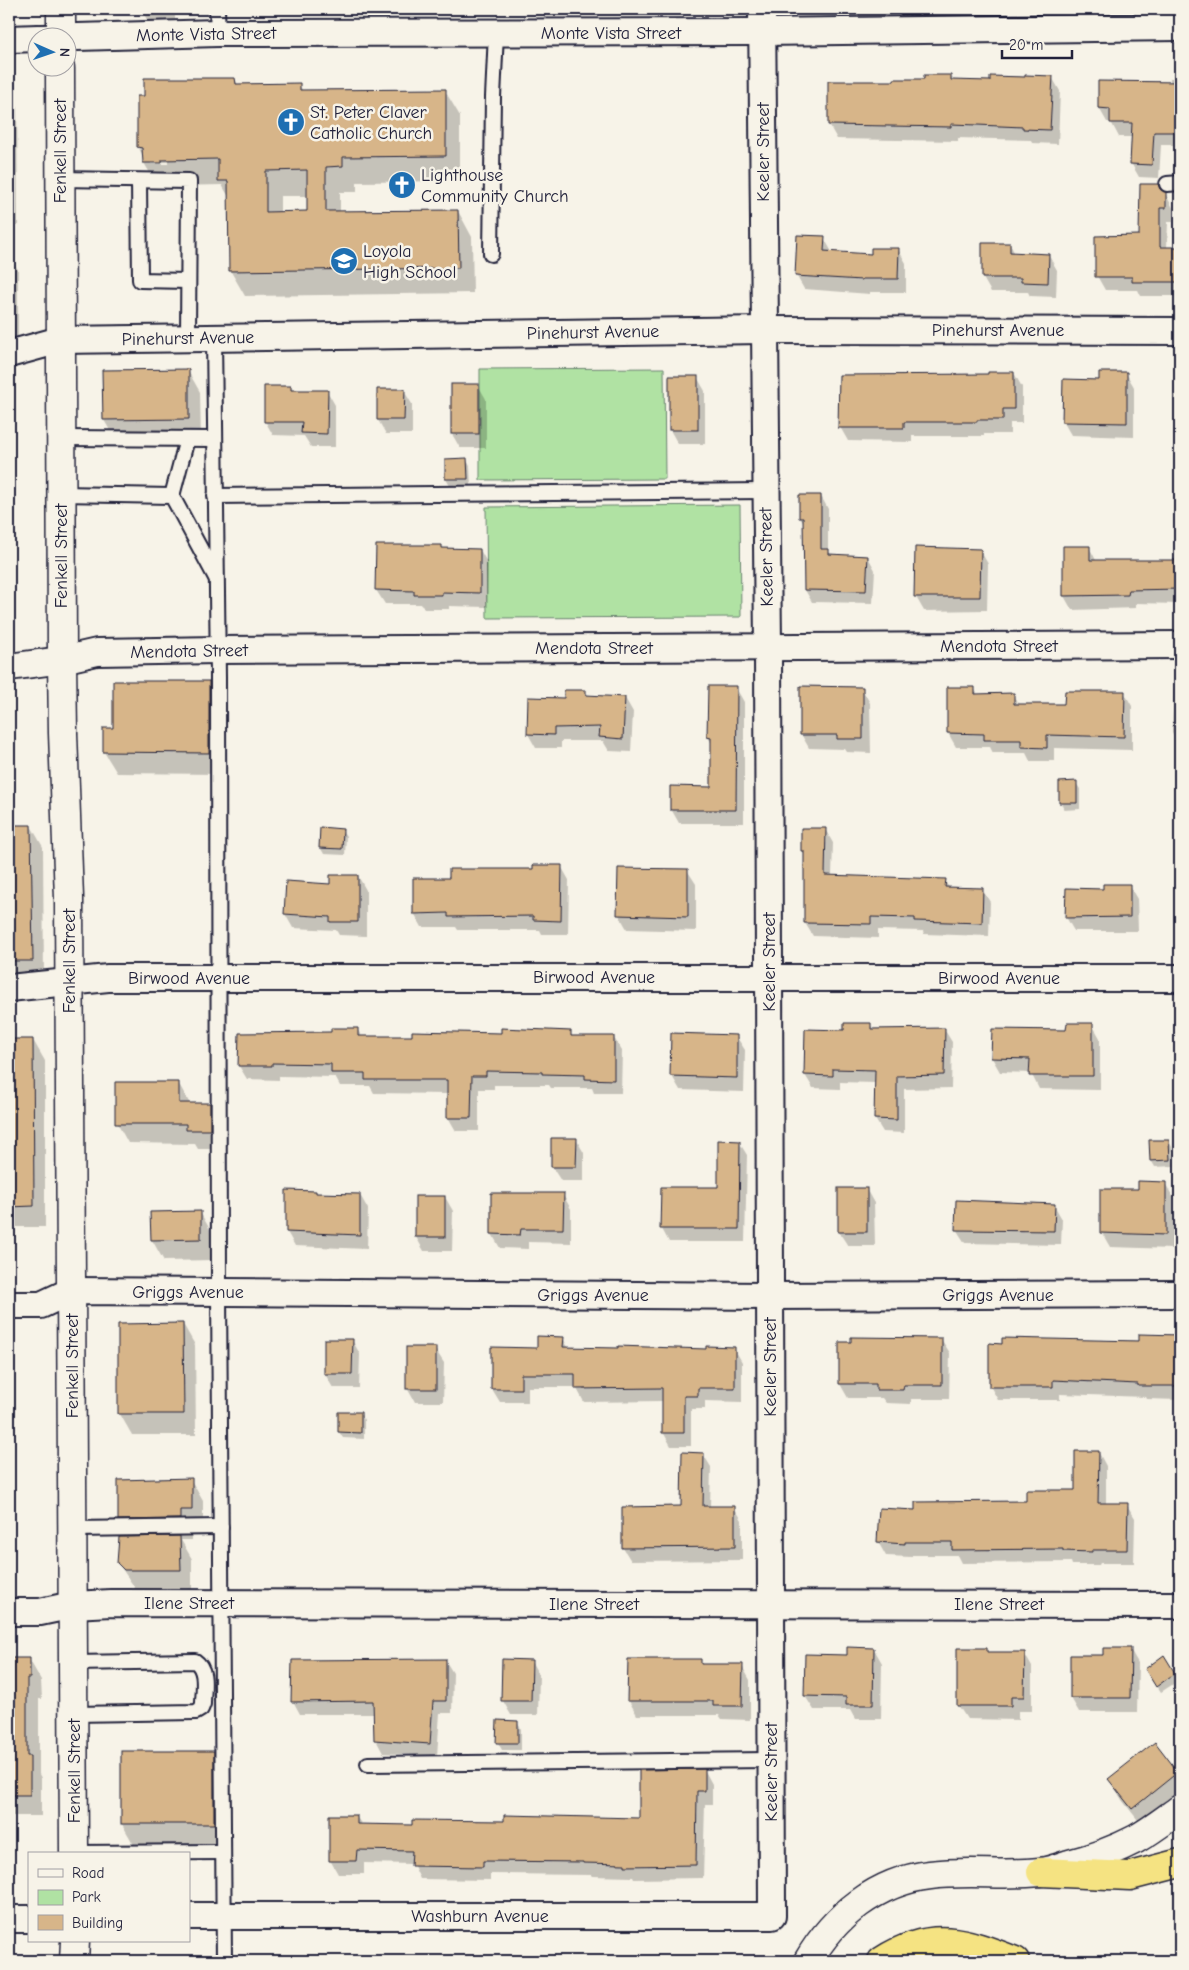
<svg xmlns="http://www.w3.org/2000/svg" width="1189" height="1970" viewBox="0 0 1189 1970" font-family="'Comic Neue',sans-serif">
<style>
.green{fill:#b0e2a3;stroke:#69826f}
.shadow{fill:#0003;fill-rule:evenodd}
.building{fill:#d7b589;stroke:#22223b;fill-rule:evenodd}
.lines{fill:none;stroke-linecap:round;stroke-linejoin:round}
.lane-casing{stroke:#22223b;stroke-width:18}
.street-casing{stroke:#22223b;stroke-width:30}
.secondary-casing{stroke:#22223b;stroke-width:31}
.highway-casing{stroke:#22223b;stroke-width:31}
.lane{stroke:#f7f3e8;stroke-width:14}
.street{stroke:#f7f3e8;stroke-width:26}
.secondary{stroke:#f7f3e8;stroke-width:28}
.highway{stroke:#f5e382;stroke-width:28}
.labels{text-anchor:middle;stroke-width:5;stroke-linejoin:round;paint-order:stroke}
.street-label{font-size:18px;fill:#22223b;stroke:#f7f3e8}
.poi-label{font-size:18px;fill:#22223b;stroke:#f7f3e8;text-anchor:start}
</style>
<rect width="100%" height="100%" fill="#f7f3e8"/>
<filter id="ink" filterUnits="userSpaceOnUse"><feTurbulence type="fractalNoise" baseFrequency=".02" numOctaves="2"/><feDisplacementMap in="SourceGraphic" scale="10" xChannelSelector="R" yChannelSelector="G"/><feConvolveMatrix kernelMatrix="1 2 1 2 8 2 1 2 1" color-interpolation-filters="sRGB"/></filter>
<g filter="url(#ink)">
<g class="green">
<polygon points="664,368 665,479 480,480 480,369"/>
<polygon points="740,505 741,617 487,618 486,507"/>
</g>
<g class="shadow">
<polygon points="141,9 175,9 175,23 149,23"/>
<polygon points="951,76 954,81 991,82 1052,77 1060,91 1058,144 1032,143 1031,140 958,138 958,141 837,139 829,125 830,82 895,83"/>
<polygon points="1170,78 1180,78 1180,145 1161,145 1159,178 1139,177 1131,163 1133,137 1119,137 1111,122 1107,122 1099,108 1170,84"/>
<path d="M235,79l3,6h61l4,6h142l15,25v65l-103,1v10h-17v20l118,-1 14,26 1,56 -228,3 -15,-26 -1,-73 -7,-12 -46,1v2h-17l-15,-25v-6l-6,-10zM151,162h17v2h-17zM280,196h28l1,17h-29z"/>
<polygon points="9,80 17,94 18,226 9,226"/>
<polygon points="1161,191 1165,193 1173,208 1173,222 1168,222 1167,248 1180,248 1180,296 1141,296 1138,290 1105,290 1097,276 1140,236"/>
<polygon points="824,238 832,252 872,255 898,249 906,263 906,292 870,292 870,294 804,289 796,275"/>
<polygon points="1010,244 1015,254 1049,256 1057,270 1056,297 1030,296 1028,292 991,292 983,278"/>
<polygon points="9,254 18,270 18,337 9,337"/>
<polygon points="188,371 200,392 201,440 116,441 104,420"/>
<polygon points="1014,373 1022,387 1022,423 1010,423 1010,434 984,434 984,436 912,436 912,442 848,441 840,427 990,375"/>
<polygon points="1126,373 1134,387 1134,437 1071,435 1063,421 1100,381"/>
<polygon points="697,377 705,391 705,444 678,444 670,430"/>
<polygon points="1175,379 1180,379 1180,429 1175,420"/>
<polygon points="478,385 486,399 486,448 460,448 452,434"/>
<polygon points="291,387 293,391 327,391 335,405 335,447 311,447 304,436 273,435 265,421"/>
<polygon points="404,391 412,404 412,434 386,434 378,420"/>
<polygon points="466,459 470,466 471,486 450,486 446,479"/>
<polygon points="821,496 828,509 828,550 831,555 868,557 875,570 873,603 812,602 805,590 805,525 800,518"/>
<polygon points="442,547 443,550 480,550 488,564 487,607 449,606 449,609 424,609 421,604 385,604 376,590"/>
<polygon points="1089,547 1097,562 1177,561 1178,552 1180,552 1180,604 1136,603 1136,608 1072,610 1064,596"/>
<polygon points="980,550 988,564 987,610 924,611 916,597"/>
<polygon points="208,683 220,704 220,774 117,773 104,752"/>
<polygon points="736,688 744,702 744,823 679,823 671,809 712,788 712,744 708,737"/>
<polygon points="948,688 974,688 978,695 1013,695 1019,705 1066,706 1124,692 1132,706 1132,750 1054,748 1054,761 1030,761 1026,753 993,753 990,747 956,747 948,733"/>
<polygon points="862,689 870,703 871,753 846,752 844,749 809,748 801,734"/>
<polygon points="1174,689 1180,690 1180,746 1172,732"/>
<polygon points="586,692 589,696 625,698 633,712 631,752 609,751 603,741 561,741 561,748 536,748 528,734 565,699"/>
<polygon points="1076,783 1080,789 1080,809 1064,810 1061,803"/>
<polygon points="31,826 43,847 44,982 9,982 9,827"/>
<polygon points="825,829 833,843 832,876 945,881 949,888 982,889 990,902 989,936 924,934 923,931 878,930 878,938 813,936 805,923 806,857 802,850"/>
<polygon points="342,830 346,836 345,855 324,854 320,847"/>
<polygon points="561,866 569,880 568,934 542,934 540,930 458,930 456,927 422,927 414,913 450,879"/>
<polygon points="687,870 696,884 696,931 627,929 619,915"/>
<polygon points="358,876 366,890 366,936 339,935 336,930 293,928 285,914 331,885"/>
<polygon points="1129,885 1137,899 1138,931 1074,931 1066,917 1105,890"/>
<polygon points="870,1024 874,1030 944,1029 952,1042 951,1088 904,1089 904,1133 883,1132 875,1119 876,1083 840,1082 840,1089 813,1088 805,1075 845,1031"/>
<polygon points="1092,1024 1100,1038 1100,1090 1039,1089 1031,1073 1000,1072 992,1058 993,1030 1068,1031"/>
<polygon points="357,1029 362,1037 570,1033 573,1037 614,1038 622,1051 621,1093 594,1093 592,1088 551,1088 549,1085 494,1085 494,1089 479,1089 479,1131 456,1131 448,1117 448,1094 374,1093 370,1086 340,1086 335,1077 279,1076 279,1080 247,1079 239,1066 332,1034"/>
<polygon points="736,1036 745,1050 744,1092 680,1090 672,1076"/>
<polygon points="9,1040 33,1040 45,1061 45,1227 9,1227"/>
<polygon points="179,1084 190,1104 209,1104 221,1124 221,1149 198,1149 195,1144 128,1143 117,1123"/>
<polygon points="576,1139 584,1153 584,1181 561,1181 552,1167"/>
<polygon points="1169,1141 1172,1147 1174,1166 1155,1167 1151,1160"/>
<polygon points="739,1142 747,1155 745,1242 669,1242 662,1229 662,1188 719,1188"/>
<polygon points="1165,1183 1173,1197 1173,1249 1110,1247 1102,1233 1139,1190"/>
<polygon points="839,1189 866,1189 874,1203 875,1246 848,1246 839,1232"/>
<polygon points="492,1194 563,1195 571,1209 571,1243 528,1242 528,1249 500,1248 492,1234"/>
<polygon points="317,1195 360,1195 368,1209 367,1249 295,1246 287,1232"/>
<polygon points="445,1197 453,1211 452,1251 424,1251 416,1237"/>
<polygon points="1054,1205 1062,1219 1061,1245 965,1243 956,1229"/>
<polygon points="200,1212 212,1233 213,1260 164,1261 152,1240"/>
<polygon points="183,1324 195,1345 196,1435 132,1435 120,1414"/>
<polygon points="1140,1335 1180,1336 1180,1402 1179,1400 1147,1399 1146,1397 1060,1394 1060,1400 998,1400 990,1386 1140,1342"/>
<polygon points="563,1338 569,1349 707,1350 734,1348 742,1362 742,1402 705,1401 705,1409 691,1409 691,1446 671,1446 663,1432 663,1401 584,1402 576,1387 528,1387 528,1402 500,1402 492,1389 538,1349"/>
<polygon points="941,1339 950,1353 949,1399 911,1399 911,1404 886,1403 882,1398 848,1398 840,1384"/>
<polygon points="352,1340 360,1354 359,1388 333,1388 325,1374"/>
<polygon points="435,1349 444,1363 443,1402 415,1402 407,1388"/>
<polygon points="361,1414 364,1420 364,1439 343,1438 339,1432"/>
<polygon points="1099,1453 1106,1466 1106,1505 1127,1505 1135,1518 1134,1563 1100,1563 1099,1565 1072,1565 1071,1562 961,1563 957,1555 912,1555 912,1557 886,1556 878,1542 917,1511 1027,1502 1076,1491"/>
<polygon points="703,1454 711,1467 710,1507 734,1507 742,1520 742,1560 631,1561 623,1548 624,1508 682,1508"/>
<polygon points="191,1480 203,1501 203,1531 192,1531 192,1540 181,1540 192,1559 192,1591 137,1591 118,1563 118,1542 130,1538 120,1519"/>
<polygon points="1178,1501 1180,1501 1180,1555 1177,1549"/>
<polygon points="874,1649 882,1663 881,1719 855,1719 850,1710 814,1710 805,1696 806,1655 848,1656"/>
<polygon points="986,1649 988,1653 1024,1653 1032,1667 1032,1711 1018,1711 1018,1720 967,1719 958,1705"/>
<polygon points="1130,1649 1138,1663 1137,1712 1079,1712 1071,1698 1104,1656"/>
<polygon points="1163,1657 1178,1681 1161,1692 1150,1675"/>
<polygon points="9,1659 29,1659 41,1680 42,1699 39,1699 39,1774 41,1778 41,1816 9,1816"/>
<polygon points="445,1660 453,1673 452,1713 440,1713 437,1756 383,1753 376,1740 375,1714 300,1714 293,1701"/>
<polygon points="531,1661 539,1675 538,1715 511,1715 503,1701"/>
<polygon points="700,1661 703,1665 742,1666 750,1680 750,1720 722,1719 719,1715 637,1715 629,1701"/>
<polygon points="517,1722 521,1729 521,1750 502,1750 498,1743"/>
<polygon points="213,1752 225,1773 226,1845 134,1845 122,1824"/>
<polygon points="705,1771 712,1784 712,1804 705,1804 703,1878 634,1879 633,1877 592,1876 591,1875 490,1874 490,1880 420,1879 413,1864 364,1863 364,1874 338,1874 330,1860 356,1816 362,1825 413,1826 641,1819"/>
<polygon points="1177,1772 1180,1778 1180,1801 1145,1829 1122,1800 1110,1779"/>
</g>
<g class="building">
<polygon points="924,75 951,75 951,80 990,81 990,76 1025,77 1025,75 1053,76 1050,130 1023,129 1023,127 977,125 951,124 951,127 828,125 828,81 894,81 894,79 924,79"/>
<path d="M144,78h91l1,6 64,-1v7l146,-1v67l-103,1v9l-17,1v44l132,-1 1,58 -230,3 -1,-90h-10v-22l-56,1v3h-19l-1,-15 -5,-1v-51h7zM307,170v41l-41,1v-41z"/>
<polygon points="1098,81 1180,82 1180,132 1154,132 1152,165 1130,164 1132,123 1110,123 1110,109 1098,108"/>
<polygon points="1140,184 1158,184 1160,189 1166,192 1166,208 1160,208 1160,247 1180,247 1180,282 1132,282 1132,277 1095,277 1095,236 1139,235"/>
<polygon points="797,235 825,236 824,251 871,254 871,248 899,248 898,279 862,279 862,280 795,276"/>
<polygon points="982,243 1010,243 1010,252 1049,254 1048,283 1021,282 1021,278 982,278"/>
<polygon points="189,369 189,419 103,420 102,370"/>
<polygon points="988,372 1014,372 1014,409 1003,409 1003,420 977,420 977,422 904,422 904,428 838,428 839,375 988,374"/>
<polygon points="1099,372 1127,372 1127,423 1062,422 1063,379 1099,380"/>
<rect x="669" y="376" width="29" height="54"/>
<rect x="451" y="384" width="28" height="50"/>
<polygon points="264,386 291,386 291,390 328,390 327,434 301,433 302,422 264,422"/>
<polygon points="377,389 405,389 404,420 377,420"/>
<polygon points="467,458 468,479 445,479 445,459"/>
<polygon points="799,495 821,495 821,549 829,549 829,554 868,556 866,591 804,590 803,518 799,518"/>
<polygon points="376,545 442,545 442,548 480,549 480,593 442,592 442,595 414,595 414,591 375,590"/>
<polygon points="1063,546 1090,546 1090,560 1180,560 1180,589 1129,590 1128,595 1063,596"/>
<polygon points="915,547 981,549 980,597 914,597"/>
<polygon points="113,681 209,681 209,753 103,752 103,728 113,728"/>
<polygon points="708,686 737,686 736,810 670,810 670,786 711,787 711,738 707,737"/>
<polygon points="800,686 863,687 863,739 837,739 837,735 800,735"/>
<polygon points="947,687 975,687 975,694 1014,693 1014,704 1064,704 1065,691 1125,691 1124,737 1047,735 1047,748 1021,747 1021,740 984,740 984,734 947,733"/>
<polygon points="564,690 586,690 586,695 625,697 623,739 599,737 600,727 554,728 554,735 527,734 528,697 564,698"/>
<polygon points="1077,781 1077,803 1059,803 1059,782"/>
<polygon points="9,825 31,825 33,961 9,961"/>
<polygon points="320,827 343,829 342,849 319,848"/>
<polygon points="801,828 826,828 825,875 946,879 945,887 983,888 982,923 915,921 915,918 871,917 871,924 804,923 804,851 801,851"/>
<polygon points="533,865 562,865 561,921 533,920 533,916 448,917 448,913 413,914 413,878 449,878 449,869 533,869"/>
<polygon points="618,868 688,869 688,917 617,915"/>
<polygon points="330,875 358,875 358,922 330,922 330,917 284,914 286,881 330,884"/>
<polygon points="1103,884 1130,884 1130,917 1065,918 1066,888 1103,889"/>
<polygon points="844,1023 871,1023 871,1029 945,1028 944,1075 897,1076 897,1120 874,1119 875,1070 833,1069 833,1076 804,1075 805,1029 844,1030"/>
<polygon points="1067,1023 1093,1023 1093,1076 1029,1076 1030,1059 991,1058 992,1029 1066,1030"/>
<polygon points="331,1028 358,1028 358,1036 412,1036 412,1031 501,1033 501,1028 571,1031 571,1036 614,1036 614,1080 585,1079 585,1075 542,1074 542,1072 486,1071 486,1076 472,1076 471,1118 447,1118 447,1080 365,1080 365,1073 331,1073 331,1064 272,1063 272,1066 238,1066 239,1033 331,1032"/>
<polygon points="671,1033 737,1035 737,1078 670,1076"/>
<polygon points="9,1039 33,1039 34,1206 9,1207"/>
<polygon points="115,1082 179,1082 179,1103 210,1103 210,1130 186,1130 186,1124 115,1124"/>
<polygon points="551,1138 577,1138 576,1167 551,1167"/>
<polygon points="718,1140 740,1141 739,1229 660,1229 661,1187 718,1187"/>
<polygon points="1149,1140 1169,1140 1170,1160 1150,1161"/>
<polygon points="1138,1181 1166,1182 1166,1235 1100,1233 1100,1189 1138,1189"/>
<rect x="838" y="1188" width="29" height="44"/>
<polygon points="286,1190 316,1191 316,1193 360,1194 360,1235 286,1232"/>
<polygon points="491,1193 564,1193 563,1229 521,1229 520,1235 491,1234"/>
<rect x="415" y="1196" width="30" height="41"/>
<polygon points="956,1200 1055,1204 1054,1231 955,1230"/>
<polygon points="201,1211 201,1239 151,1240 150,1212"/>
<polygon points="183,1323 184,1414 118,1414 118,1324"/>
<polygon points="1139,1334 1180,1335 1180,1386 1138,1386 1138,1384 1053,1380 1053,1387 989,1387 989,1343 1002,1344 1002,1338 1139,1341"/>
<polygon points="537,1336 564,1337 563,1347 618,1348 618,1346 706,1349 706,1346 735,1347 735,1388 698,1388 698,1396 684,1396 684,1433 662,1433 662,1388 575,1389 575,1374 521,1374 521,1389 491,1389 491,1347 537,1348"/>
<polygon points="851,1337 942,1338 942,1385 904,1385 903,1390 876,1390 876,1384 839,1384 839,1342 851,1342"/>
<polygon points="324,1339 353,1339 352,1374 324,1374"/>
<rect x="406" y="1347" width="30" height="42"/>
<polygon points="338,1412 361,1412 361,1433 338,1432"/>
<polygon points="1075,1451 1099,1451 1098,1503 1128,1503 1127,1550 1092,1550 1092,1552 1063,1551 1063,1549 952,1550 952,1542 905,1542 905,1544 877,1542 879,1508 915,1510 915,1502 1026,1501 1026,1490 1075,1490"/>
<polygon points="682,1452 704,1453 703,1506 735,1506 735,1547 622,1548 622,1507 681,1506"/>
<polygon points="192,1478 192,1510 180,1510 180,1519 118,1520 118,1480"/>
<polygon points="180,1536 181,1570 124,1570 117,1563 119,1537"/>
<polygon points="847,1647 874,1648 873,1705 846,1705 846,1697 804,1696 805,1654 847,1655"/>
<polygon points="957,1648 987,1648 987,1652 1025,1652 1024,1697 1011,1697 1011,1706 957,1706"/>
<polygon points="1103,1648 1131,1648 1130,1698 1070,1698 1070,1655 1103,1655"/>
<polygon points="1164,1655 1175,1673 1156,1687 1145,1669"/>
<polygon points="9,1658 30,1658 30,1678 27,1678 27,1756 30,1756 30,1795 9,1795"/>
<polygon points="446,1659 446,1701 433,1701 430,1744 374,1740 373,1701 291,1702 292,1660"/>
<polygon points="502,1659 532,1660 531,1701 501,1701"/>
<polygon points="628,1659 701,1659 701,1664 743,1664 742,1706 713,1706 713,1701 627,1701"/>
<polygon points="497,1720 518,1721 518,1743 496,1743"/>
<polygon points="1155,1742 1178,1772 1132,1809 1108,1779"/>
<rect x="121" y="1751" width="93" height="73"/>
<polygon points="705,1769 705,1791 697,1791 696,1865 625,1866 625,1864 583,1863 583,1862 483,1861 483,1867 411,1866 412,1851 357,1850 356,1861 329,1861 329,1815 357,1815 357,1824 412,1825 412,1820 504,1821 504,1815 639,1818 639,1770"/>
</g>
<g class="lines">
<g class="lane-casing">
<g id="lane">
<polyline points="217,9 218,33"/>
<polyline points="60,179 189,181 188,338"/>
<polyline points="139,181 140,280 188,281"/>
<polyline points="1167,184 1180,183"/>
<polyline points="491,254 493,97 496,33"/>
<polyline points="214,337 218,677 219,1292 224,1961"/>
<polyline points="61,438 215,439"/>
<polyline points="61,494 172,496 216,578"/>
<polyline points="172,496 187,439"/>
<polyline points="215,496 765,491"/>
<polyline points="73,1529 221,1527"/>
<path d="M74,1663l121,-2c13,9 8,29 8,43l-2,5 -5,3 -122,2"/>
<polyline points="368,1764 771,1760"/>
<polyline points="74,1853 223,1852"/>
</g>
</g>
<g class="street-casing">
<g id="street">
<polyline points="42,38 218,33 762,32 1180,27"/>
<polyline points="9,39 38,38"/>
<polyline points="9,354 60,340 764,330 1180,331"/>
<polyline points="9,667 62,660 97,652 218,650 1180,645"/>
<polyline points="9,988 108,978 1180,978"/>
<polyline points="9,1305 41,1305 71,1291 770,1296 1180,1294"/>
<polyline points="9,1612 40,1612 73,1605 111,1603 1180,1605"/>
<polyline points="189,1916 772,1916 768,647 762,9"/>
<polyline points="9,1919 29,1919"/>
</g>
</g>
<g class="secondary-casing">
<g id="secondary">
<polyline points="61,38 61,9"/>
<polyline points="60,68 62,660 63,733 69,898 74,1854"/>
<polyline points="74,1961 75,1941"/>
<path d="M808,1961c26,-45 69,-80 122,-86 37,-5 74,1 110,-3 10,-1 20,-5 29,-8 24,-6 46,-14 67,-25 16,-9 30,-20 44,-30"/>
</g>
</g>
<g class="highway-casing">
<g id="highway">
<polyline points="1041,1872 1130,1876 1180,1863"/>
<path d="M882,1961c50,-32 82,-20 133,0"/>
</g>
</g>
<use href="#lane" class="lane"/>
<use href="#street" class="street"/>
<use href="#secondary" class="secondary"/>
<use href="#highway" class="highway"/>
</g>
</g>
<defs>
<g id="church-disc" transform="scale(1.4375)"><circle r="9.5" fill="#1f6fb2" stroke="#f7f3e8"/><path d="M-1.2-6h2.4v3.5h3.3v2.4h-3.3V6h-2.4V-.1h-3.3v-2.4h3.3Z" fill="#fff"/></g>
<g id="school-disc" transform="scale(1.4375)"><circle r="9.5" fill="#1f6fb2" stroke="#f7f3e8"/><path d="M0-5L7-2L0 1L-7-2ZM-4 1L0 2.5L4 1V4Q0 6-4 4Z" fill="#fff"/></g>
</defs>
<g fill-rule="evenodd">
<use href="#church-disc" x="291" y="122"/>
<use href="#church-disc" x="402" y="185"/>
<use href="#school-disc" x="344" y="261"/>
</g>
<g class="labels">
<g class="street-label">
<text x="611" y="39">Monte Vista Street</text>
<text transform="translate(206 34) rotate(-1)" y="6">Monte Vista Street</text>
<text transform="translate(60 151) rotate(-90)" y="6">Fenkell Street</text>
<text transform="translate(763 152) rotate(-90)" y="6">Keeler Street</text>
<text x="998" y="336">Pinehurst Avenue</text>
<text transform="translate(593 332) rotate(-1)" y="6">Pinehurst Avenue</text>
<text transform="translate(188 338) rotate(-1)" y="6">Pinehurst Avenue</text>
<text transform="translate(61 556) rotate(-90)" y="6">Fenkell Street</text>
<text transform="translate(766 557) rotate(-91)" y="6">Keeler Street</text>
<text x="999" y="652">Mendota Street</text>
<text x="594" y="654">Mendota Street</text>
<text transform="translate(189 651) rotate(-1)" y="6">Mendota Street</text>
<text transform="translate(69 961) rotate(-90)" y="6">Fenkell Street</text>
<text transform="translate(769 962) rotate(-90)" y="6">Keeler Street</text>
<text x="594" y="983">Birwood Avenue</text>
<text x="189" y="984">Birwood Avenue</text>
<text x="999" y="984">Birwood Avenue</text>
<text x="188" y="1298">Griggs Avenue</text>
<text x="593" y="1301">Griggs Avenue</text>
<text x="998" y="1301">Griggs Avenue</text>
<text transform="translate(72 1366) rotate(-90)" y="6">Fenkell Street</text>
<text transform="translate(770 1367) rotate(-90)" y="6">Keeler Street</text>
<text x="189" y="1609">Ilene Street</text>
<text x="594" y="1610">Ilene Street</text>
<text x="999" y="1610">Ilene Street</text>
<text transform="translate(74 1771) rotate(-90)" y="6">Fenkell Street</text>
<text transform="translate(771 1772) rotate(-90)" y="6">Keeler Street</text>
<text x="480" y="1922">Washburn Avenue</text>
</g>
<g class="poi-label">
<text x="310" y="118">St. Peter Claver<tspan x="310" dy="21">Catholic Church</tspan></text>
<text x="421" y="181">Lighthouse<tspan x="421" dy="21">Community Church</tspan></text>
<text x="363" y="257">Loyola<tspan x="363" dy="21">High School</tspan></text>
</g>
</g>
<rect width="1189" height="1970" fill="none" stroke="#f7f3e8" stroke-width="30"/>
<rect x="15" y="15" width="1159" height="1940" fill="none" stroke="#22223b" stroke-width="2" filter="url(#ink)"/>
<rect x="28" y="1852" width="162" height="90" fill="#f7f3e8" stroke="#a29fa3"/>
<rect x="38" y="1869" width="25" height="8" fill="#f7f3e8" stroke="#a29fa3"/>
<text x="72" y="1878" font-size="15" fill="#22223b">Road</text>
<rect x="38" y="1890" width="25" height="15" fill="#b0e2a3" stroke="#a29fa3"/>
<text x="72" y="1902" font-size="15" fill="#22223b">Park</text>
<rect x="38" y="1915" width="25" height="15" fill="#d7b589" stroke="#a29fa3"/>
<text x="72" y="1928" font-size="15" fill="#22223b">Building</text>
<g transform="translate(52 52) rotate(92)"><circle r="24" fill="#f7f3e8" stroke="#a29fa3"/>
<path d="M0-4L9 19L0 12L-9 19Z" fill="#1f6fb2"/>
<text y="-8" font-size="14" font-weight="bold" text-anchor="middle" fill="#22223b">N</text>
</g>
<path d="M1002 50v8h70v-8" fill="none" stroke="#22223b" stroke-width="2.5"/>
<text x="1009" y="50" font-size="15" fill="#22223b" stroke="#f7f3e8" stroke-width="4" paint-order="stroke">20 m</text>
</svg>
